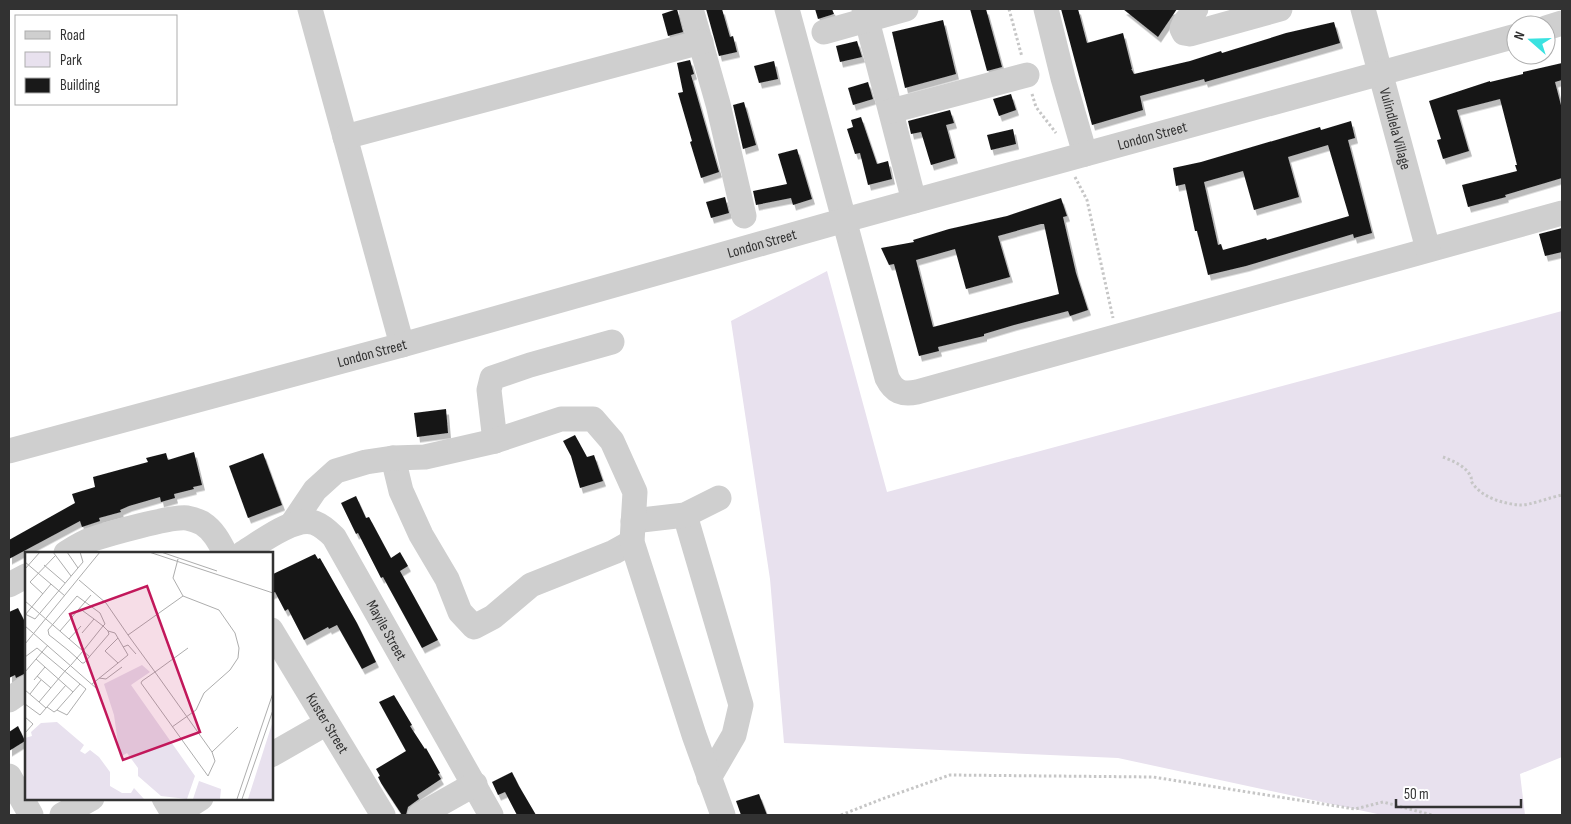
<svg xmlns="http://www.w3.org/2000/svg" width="1571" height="824" viewBox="0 0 1571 824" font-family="'Sofia Sans Condensed',sans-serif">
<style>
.green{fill:#e8e1ee}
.building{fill:#191919;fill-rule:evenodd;filter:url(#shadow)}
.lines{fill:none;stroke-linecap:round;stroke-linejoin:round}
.path{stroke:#c6c6c6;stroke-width:3;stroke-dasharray:2.5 2.5;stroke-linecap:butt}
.minor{stroke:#cfcfcf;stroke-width:25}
.labels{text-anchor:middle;stroke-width:5;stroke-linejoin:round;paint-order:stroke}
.street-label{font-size:15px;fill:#323232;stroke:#fff}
.inset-road{fill:none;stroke:#adadad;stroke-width:1}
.view{fill:#c2185b;fill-opacity:0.15;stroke:#c2185b;stroke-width:2.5}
.inset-edge{fill:none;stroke:#323232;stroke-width:2.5}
</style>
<defs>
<filter id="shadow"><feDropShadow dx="3" dy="5.5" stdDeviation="0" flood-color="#0004"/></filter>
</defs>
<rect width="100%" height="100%" fill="#fff"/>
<polygon class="green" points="827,271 887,492 1562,311 1562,757 1520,774 1525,815 1382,815 1118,758 784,743 770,579 731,321"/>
<g class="building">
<polygon points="677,9 683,32 668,36 662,14"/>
<polygon points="706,9 722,9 730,37 733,36 737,52 719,56"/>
<polygon points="815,9 832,9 834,14 818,19"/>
<polygon points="970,9 986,9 1002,67 987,71"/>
<polygon points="1061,9 1078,9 1087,43 1123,33 1132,69 1131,70 1132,70 1134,74 1190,61 1221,51 1222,53 1286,33 1334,22 1340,43 1205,82 1204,79 1140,96 1143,110 1092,125"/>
<polygon points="1123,9 1177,9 1158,37"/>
<polygon points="943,20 956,74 905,88 892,32"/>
<polygon points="857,41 862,57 840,62 836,46"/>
<polygon points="690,60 694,74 691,75 719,172 701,178 690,142 692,141 678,93 683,92 677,63"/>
<polygon points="774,61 778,79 759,83 754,66"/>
<polygon points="1562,63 1562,80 1555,82 1562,109 1562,178 1505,195 1506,197 1468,207 1462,185 1517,171 1515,165 1517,165 1500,99 1457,110 1469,151 1443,159 1437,140 1441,139 1429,101 1490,81 1490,82 1523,74 1523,72"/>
<polygon points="868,82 873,99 853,105 848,88"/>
<polygon points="1011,94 1016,110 999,116 993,99"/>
<polygon points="744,102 756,145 743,149 733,105"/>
<polygon points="950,110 954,123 946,125 955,158 931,165 921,132 911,134 908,121"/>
<polygon points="861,117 877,164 888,161 892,179 868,185 860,153 855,154 847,129 853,127 851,120"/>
<path d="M1351,121l4,17 -7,2 24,93 -18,5 -1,-4 -107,32 -38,9 -11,-44h-2l-10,-47 -9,2 -3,-18 28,-6 119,-35 1,3zM1328,145l21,71 -82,24 -1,-2 -43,12 -2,-6 -3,1 -14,-63 39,-11 11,39 45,-13 -11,-40z"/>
<polygon points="1013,129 1016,144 991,150 987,135"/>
<polygon points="797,149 812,199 793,205 791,198 756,205 753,191 787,184 778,154"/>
<polygon points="725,197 729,213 711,218 706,202"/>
<path d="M1061,198l6,18 -4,1 13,56 12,37 -18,6 -2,-5 -54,14 -30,9v2l-46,11 1,4 -20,5 -25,-92 -5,1 -8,-17 33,-6 -1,-2 36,-11 58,-13zM1041,224h3l15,70 -126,33 -17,-67 39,-11 11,40 44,-12 -12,-41z"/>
<polygon points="1562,228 1562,252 1545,256 1539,234"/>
<polygon points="446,409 448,433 417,437 414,413"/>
<polygon points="575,435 587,457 594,455 603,481 580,488 571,456 563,441"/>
<polygon points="194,452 202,485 193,487 194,489 174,494 175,498 161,502 160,497 129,506 120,510 121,512 99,518 100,521 82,527 80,521 9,559 9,540 75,503 72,494 95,487 93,477 148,462 146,458 166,453 168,460"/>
<polygon points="263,453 282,505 248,518 229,466"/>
<polygon points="356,496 366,518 369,517 391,558 400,552 408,566 400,571 438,640 422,648 383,577 381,578 358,533 356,534 341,503"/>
<polygon points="315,554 318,559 320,558 357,623 376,662 362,669 337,625 329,629 328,627 304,640 288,609 285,611 275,592 271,594 271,575"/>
<polygon points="18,608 26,624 26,673 16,678 15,675 9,678 9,612"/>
<polygon points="394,695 412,725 410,726 425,749 426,748 440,773 438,774 441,779 417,795 419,799 408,807 406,815 402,815 381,783 378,777 380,776 376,769 406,751 379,702"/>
<polygon points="18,726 25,741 9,751 9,732"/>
<polygon points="512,772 519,786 536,815 517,815 505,792 498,795 492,782"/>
<polygon points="759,794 767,815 741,815 736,801"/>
</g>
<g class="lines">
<g class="path">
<polyline points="1009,9 1022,57"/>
<polyline points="1032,94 1036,107 1056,133"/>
<polyline points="1075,177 1087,200 1113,318"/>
<path d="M1443,457c10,4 23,9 28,20 1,4 -1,3 2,7 10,14 31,20 48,21 10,0 30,-8 41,-10"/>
<polyline points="841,815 882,799 950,775 1153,777 1355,809 1383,802 1432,815"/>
</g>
<g class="minor">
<polyline points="310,9 402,345"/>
<polyline points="691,9 718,104 744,216"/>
<path d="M787,9l100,369c7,14 15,17 30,14l645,-179"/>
<polyline points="864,9 914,201"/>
<polyline points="1046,9 1063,78 1085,154"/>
<polyline points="1196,9 1185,22 1182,29 1184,33 1190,34 1280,9"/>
<path id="s1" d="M1363,9l65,240"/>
<polyline points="1546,28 1562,23"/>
<polyline points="824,32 906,9"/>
<polyline points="891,111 1027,75"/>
<polyline points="345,137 701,42"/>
<polyline points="495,441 489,390 492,378 530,365 612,342"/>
<path id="s2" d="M9,451l393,-106 443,-125 671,-184"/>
<polyline points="393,458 401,491 421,535 447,579 460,612 474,627 493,617 531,585 614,552 632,542"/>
<polyline points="685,515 741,705 734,735 709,778"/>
<polyline points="633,521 685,515 719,498"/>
<polyline points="292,524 315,490 336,471 366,462 393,458 425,457 495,441 561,419 593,419 612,441 635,492 632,542 694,735 723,815"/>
<path d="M66,553c8,-5 16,-10 24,-13 18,-6 81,-24 97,-22 5,1 11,3 15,5 11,7 17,18 23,30"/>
<path id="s3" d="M243,553c17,-10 52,-38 72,-30 8,3 14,9 19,14l157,278"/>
<polyline points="9,585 26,576"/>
<path id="s4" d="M271,630l112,185"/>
<polyline points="9,700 26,688"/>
<polyline points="271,755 327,723"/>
<polyline points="9,776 31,815"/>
<polyline points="164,798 174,815"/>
<polyline points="62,815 92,798"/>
<polyline points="175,815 201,798"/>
<polyline points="420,815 475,784"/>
</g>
</g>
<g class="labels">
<g class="street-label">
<text dy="5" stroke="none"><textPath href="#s1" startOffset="124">Vulindlela Village</textPath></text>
<text dy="5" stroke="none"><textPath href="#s2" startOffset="1186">London Street</textPath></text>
<text dy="5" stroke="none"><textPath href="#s2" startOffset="781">London Street</textPath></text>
<text dy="5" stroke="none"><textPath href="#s2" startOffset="376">London Street</textPath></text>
<text dy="5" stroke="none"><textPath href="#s3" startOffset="211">Mayile Street</textPath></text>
<text dy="5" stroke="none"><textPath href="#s4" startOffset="109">Kuster Street</textPath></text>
</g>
</g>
<g transform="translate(25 552)">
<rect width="248" height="248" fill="#fff"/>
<path d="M117,113l8,7 -19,13 64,91 -8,23 -26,-3 -23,-20v-8l-11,-15 -7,4 -6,-42 -10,-31zM32,170l27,23 -4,6 5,3 5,-4 9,7 11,15v14l12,7h9l3,-5 10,11h-119v-61l7,-2 -1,-4 10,-9zM247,172v75h-24zM174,229l22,8 -1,10h-27z" fill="#e8e1ee"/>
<path class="inset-road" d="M28,0l18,24M42,0l11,16M124,0l124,41M136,0l56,19M0,10l40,34M19,13l21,18M0,17l15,-17M54,28l27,23 22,32 27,37 57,80 3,9 -7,15 -67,-93 1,-2 13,-9 33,-24M18,42l-13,-12 25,-26M0,49l65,56M0,62l10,5 48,-57 -3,-10M0,63l26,-31M0,74l71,62M35,79l31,-36M57,81l12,-14M103,83l55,-39M93,86l-13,13 13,12M44,87l12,-13M0,92l75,-92M98,95l5,-2 8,9M0,105l12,-9 49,41 -19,26 -10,-5M11,107l37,33M0,120l23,-27M12,124l14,12M74,126l7,1 16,-12M9,128l11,-13M67,132l36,-29 -13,-22 -7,-2M0,138l21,18M5,142l11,-14M14,150l26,-31 6,-6 12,-14 20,-25 2,-2 -5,-11 -23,-17 -29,34 1,5 4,3 15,12 9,8 5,5h2l25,-29 -1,-3 -5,-5 -9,-7 -15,-11M0,152l15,11 26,-30M22,155l7,5 3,-2 23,-26M0,165l8,7 -8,9M147,175l24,-17 8,-17 26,-23 8,-12 1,-10 -4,-15 -16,-23 -36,-14 -10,-18 5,-19M187,200l26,-25M212,247l36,-106M217,247l31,-89"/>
<path class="view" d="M122,34l53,146 -77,28 -53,-146z"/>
<rect width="248" height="248" class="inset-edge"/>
</g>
<rect width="1571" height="824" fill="none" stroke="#323232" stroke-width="20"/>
<rect x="15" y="15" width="162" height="90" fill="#ffffff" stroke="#adadad"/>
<rect x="25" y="31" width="25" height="8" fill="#cfcfcf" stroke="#adadad"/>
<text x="60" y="40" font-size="15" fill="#323232">Road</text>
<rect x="25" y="52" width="25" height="15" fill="#e8e1ee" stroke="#adadad"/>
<text x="60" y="65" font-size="15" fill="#323232">Park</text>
<rect x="25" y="78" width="25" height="15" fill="#191919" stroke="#adadad"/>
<text x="60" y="90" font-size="15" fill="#323232">Building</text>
<g transform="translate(1531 40) rotate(290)"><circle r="24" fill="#ffffff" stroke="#adadad"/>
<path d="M0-4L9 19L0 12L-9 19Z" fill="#3ae2e0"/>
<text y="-8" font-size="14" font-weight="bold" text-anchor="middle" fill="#323232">N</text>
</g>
<path d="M1396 799v8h125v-8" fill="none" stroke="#323232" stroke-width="2.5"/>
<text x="1404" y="799" font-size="15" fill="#323232" stroke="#ffffff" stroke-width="4" paint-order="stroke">50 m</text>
</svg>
